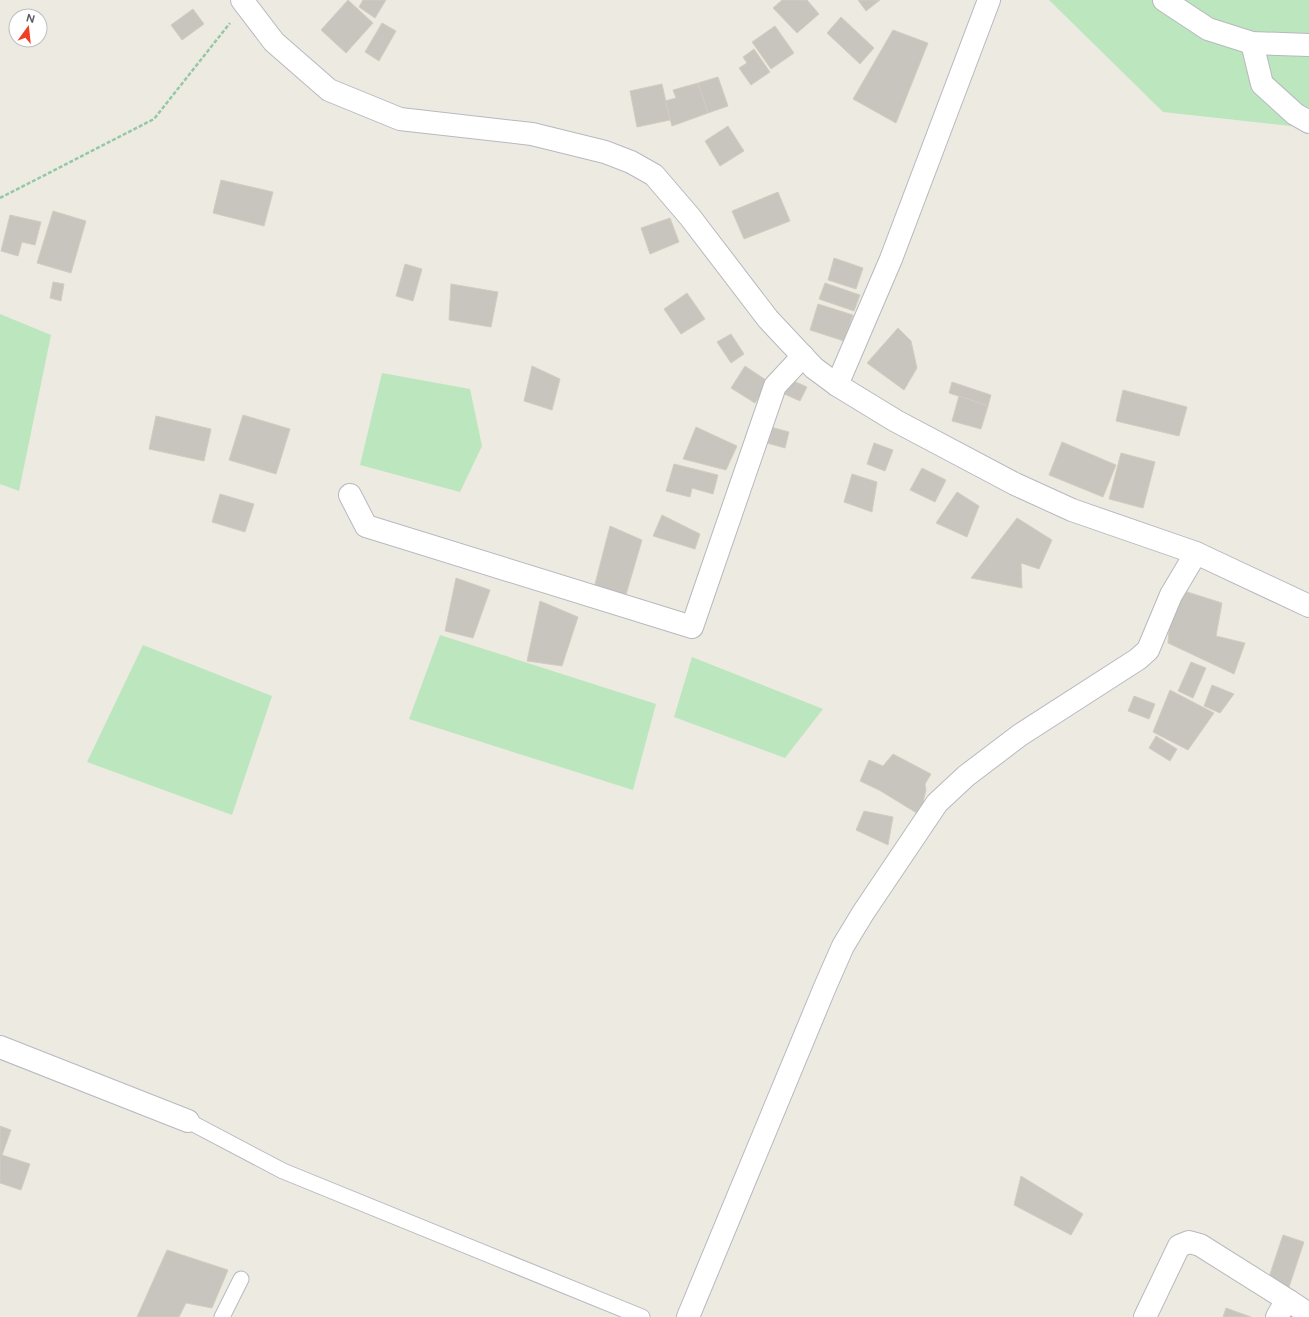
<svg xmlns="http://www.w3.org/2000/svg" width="1309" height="1317" viewBox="0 0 1309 1317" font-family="Figtree,sans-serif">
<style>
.green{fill:#bce6be}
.building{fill:#c8c5be;stroke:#d2cdbf}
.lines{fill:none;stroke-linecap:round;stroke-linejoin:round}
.service-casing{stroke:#b6b9be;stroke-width:17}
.minor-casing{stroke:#b6b9be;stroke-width:24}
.path{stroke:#94c8a6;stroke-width:2.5;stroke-dasharray:4 2;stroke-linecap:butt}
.service{stroke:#fff;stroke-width:15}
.minor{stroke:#fff;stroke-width:22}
</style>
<rect width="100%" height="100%" fill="#edebe1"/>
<g class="green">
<polygon points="1049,0 1309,0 1309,128 1163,112"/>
<polygon points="0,314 51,335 19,491 0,484"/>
<polygon points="382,373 470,389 482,446 460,492 360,465"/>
<polygon points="440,635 656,704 633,790 409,719"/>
<polygon points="143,645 272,696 232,815 87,762"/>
<polygon points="692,657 823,709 785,758 674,717"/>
</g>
<g class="building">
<polygon points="348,0 373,23 346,53 321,30"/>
<polygon points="363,0 386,0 375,18 359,7"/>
<polygon points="782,0 807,0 819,14 797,33 773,8"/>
<polygon points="858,0 880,0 866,11"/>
<polygon points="193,9 204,24 182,40 171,25"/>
<polygon points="841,17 874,48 860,64 827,33"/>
<polygon points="382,23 396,31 379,61 365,52"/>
<polygon points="775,26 794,53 771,69 752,42"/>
<polygon points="893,30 928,43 896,123 853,99"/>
<polygon points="754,49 770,72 751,85 739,68 747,63 743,57"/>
<polygon points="718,77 728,106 708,113 698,83"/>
<polygon points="698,83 708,113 672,126 665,101 676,98 673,90"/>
<polygon points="662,84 670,120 637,127 630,91"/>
<polygon points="728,126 744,151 720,166 705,141"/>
<polygon points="221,180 273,192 264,226 213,213"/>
<polygon points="778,192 790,221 744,239 732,211"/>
<polygon points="53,211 86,221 71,273 37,263"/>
<polygon points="10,215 41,222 35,245 22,242 18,256 1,251"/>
<polygon points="670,218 679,242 650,254 641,228"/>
<polygon points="834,258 863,268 856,289 828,280"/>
<polygon points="405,264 422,269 413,301 396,296"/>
<polygon points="53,282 64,284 61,301 50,298"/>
<polygon points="825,283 860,295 854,311 819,299"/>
<polygon points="451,284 498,292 491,327 449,320"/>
<polygon points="687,293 705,319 681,334 664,309"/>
<polygon points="818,304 853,315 844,341 810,330"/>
<polygon points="898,328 911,341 917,368 904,390 867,363"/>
<polygon points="731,334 744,354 731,363 717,342"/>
<polygon points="532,366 560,379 552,410 524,401"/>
<polygon points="745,366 769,382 755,403 731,388"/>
<polygon points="787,378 807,387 800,401 780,392"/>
<polygon points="952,382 991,395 988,406 949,393"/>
<polygon points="1123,390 1187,407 1179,436 1116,421"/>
<polygon points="959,396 988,406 981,429 952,421"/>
<polygon points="243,415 290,429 276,474 229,460"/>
<polygon points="156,416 211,429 204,461 149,449"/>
<polygon points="696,427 737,446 726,470 683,459"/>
<polygon points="771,427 789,432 785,448 767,443"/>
<polygon points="1062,442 1116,465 1103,497 1049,475"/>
<polygon points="874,443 893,450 885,471 867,464"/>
<polygon points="1121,453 1155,462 1143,508 1109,499"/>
<polygon points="674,464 718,475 713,494 692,488 690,497 666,491"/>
<polygon points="922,468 946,480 935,502 910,490"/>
<polygon points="852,474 877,482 872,512 844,502"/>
<polygon points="957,492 979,506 967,537 936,523"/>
<polygon points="220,494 254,504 245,532 212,522"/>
<polygon points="662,515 700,534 695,549 653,536"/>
<polygon points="1017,518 1052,540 1039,569 1021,563 1022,588 971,578"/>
<polygon points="610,526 642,540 625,598 594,588"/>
<polygon points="456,578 490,590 473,638 445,631"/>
<polygon points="1181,590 1222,603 1216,636 1245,643 1234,674 1168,643 1170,617"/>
<polygon points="540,601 578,617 562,666 527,661"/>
<polygon points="1191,662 1206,668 1193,698 1178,691"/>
<polygon points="1212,685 1234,694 1220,713 1204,706"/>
<polygon points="1170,690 1214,713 1188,750 1153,732"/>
<polygon points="1134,696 1155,704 1149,719 1128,711"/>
<polygon points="1156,736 1177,749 1170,761 1149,748"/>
<polygon points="893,754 931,774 925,784 926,790 920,815 879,790 860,781 869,760 883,766"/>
<polygon points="864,811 893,817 888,845 856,830"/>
<polygon points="0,1126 11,1130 2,1155 30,1164 21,1190 0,1183"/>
<polygon points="1021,1176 1083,1214 1071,1235 1014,1205"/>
<polygon points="1283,1235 1304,1242 1288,1290 1267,1283"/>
<polygon points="167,1250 228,1270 212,1308 186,1303 179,1317 137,1317"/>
<polygon points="1226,1308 1251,1317 1223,1317"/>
</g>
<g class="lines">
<g class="service-casing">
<g id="service">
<polyline points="188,1121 283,1171 642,1317"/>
<polyline points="222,1317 241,1279"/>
</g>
</g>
<g class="minor-casing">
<g id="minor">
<polyline points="242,0 274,42 329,90 400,119 532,134 605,152 631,162 654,175 690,217 768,319 814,368 837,385 896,421 1015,484 1072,510 1196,553 1309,606"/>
<polyline points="1164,0 1208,29 1252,43 1309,45"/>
<polyline points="1252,43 1262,84 1295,114 1309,122"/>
<polyline points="837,385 891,259 989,0"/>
<polyline points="350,495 366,526 692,627 775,386 803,356"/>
<polyline points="0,1047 188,1121"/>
<polyline points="688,1317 825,987 843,946 863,913 937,803 966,776 1020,735 1138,659 1148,650 1171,595 1196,553"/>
<polyline points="1145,1317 1179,1246 1189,1242 1200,1245 1289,1301"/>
<polyline points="1277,1317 1282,1308 1289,1301 1309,1314"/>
</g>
</g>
<polyline class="path" points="0,198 154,119 230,23"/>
<use href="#service" class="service"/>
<use href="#minor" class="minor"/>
</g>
<g transform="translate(28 28) rotate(15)"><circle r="19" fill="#ffffff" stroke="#bdbec0"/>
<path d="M0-3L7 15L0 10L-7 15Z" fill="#f04024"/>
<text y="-6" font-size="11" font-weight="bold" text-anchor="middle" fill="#595d62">N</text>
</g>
</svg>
